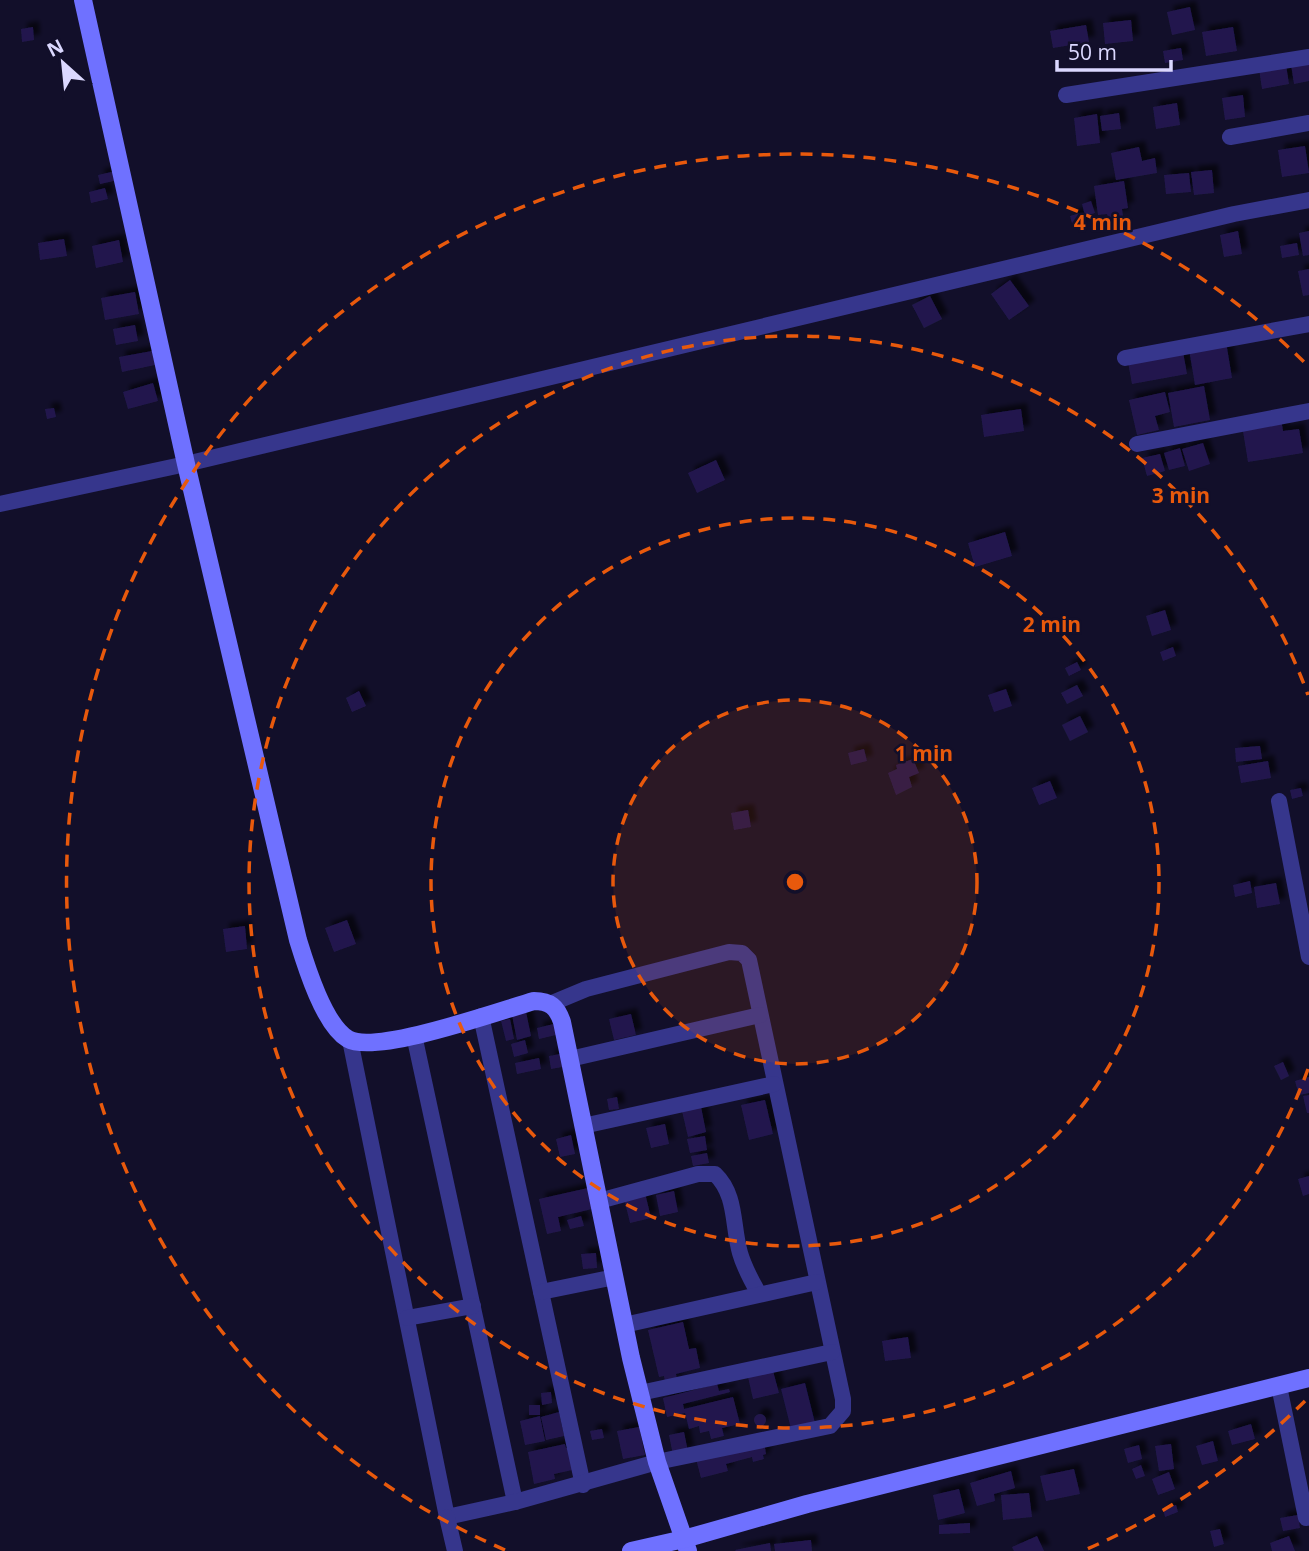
<svg xmlns="http://www.w3.org/2000/svg" width="1309" height="1551" viewBox="0 0 1309 1551" font-family="'Open Sans',sans-serif">
<style>
.building{fill:#22194d;filter:url(#shadow)}
.lines{fill:none;stroke-linecap:round;stroke-linejoin:round}
.street{stroke:#36368c;stroke-width:16}
.secondary{stroke:#6f71ff;stroke-width:18}
.ring{fill:none;stroke:#e8590c;stroke-width:3.5;stroke-dasharray:12 9}
.centre{fill:#e8590c;stroke:#120f2a;stroke-width:3.5}
.ring-label{font-size:21px;text-anchor:middle;font-weight:bold;fill:#e8590c;stroke:#120f2a;stroke-width:5;stroke-linejoin:round;paint-order:stroke}
</style>
<defs>
<filter id="shadow"><feDropShadow dx="6" dy="-6" stdDeviation="2" flood-color="#0009"/></filter>
</defs>
<rect width="100%" height="100%" fill="#120f2a"/>
<g class="building">
<polygon points="1190,7 1195,30 1172,35 1167,12"/>
<polygon points="1131,20 1133,41 1105,44 1103,23"/>
<polygon points="1086,25 1089,42 1053,48 1050,31"/>
<polygon points="33,27 34,40 22,42 21,29"/>
<polygon points="1233,27 1237,51 1206,56 1202,32"/>
<polygon points="1181,48 1183,60 1165,63 1163,51"/>
<polygon points="1309,61 1309,81 1294,84 1291,64"/>
<polygon points="1286,65 1289,84 1262,89 1259,69"/>
<polygon points="1243,95 1245,117 1225,120 1222,98"/>
<polygon points="1177,103 1180,125 1156,129 1153,107"/>
<polygon points="1119,113 1121,129 1102,131 1100,116"/>
<polygon points="1097,114 1100,143 1077,146 1074,118"/>
<polygon points="1305,146 1309,173 1282,177 1278,150"/>
<polygon points="1139,147 1142,161 1155,158 1157,173 1116,180 1111,153"/>
<polygon points="1212,170 1214,193 1194,195 1191,172"/>
<polygon points="116,171 118,180 100,184 98,175"/>
<polygon points="1189,173 1191,192 1166,194 1164,175"/>
<polygon points="1124,181 1128,208 1122,209 1123,216 1108,218 1107,214 1098,215 1094,186"/>
<polygon points="105,188 108,199 91,203 89,192"/>
<polygon points="1091,201 1095,213 1085,216 1082,204"/>
<polygon points="1080,213 1083,224 1073,227 1070,216"/>
<polygon points="1238,231 1242,254 1224,257 1220,235"/>
<polygon points="1309,231 1309,255 1303,256 1299,233"/>
<polygon points="64,239 67,256 40,260 38,243"/>
<polygon points="119,240 123,262 96,268 92,246"/>
<polygon points="1297,243 1299,255 1282,258 1280,246"/>
<polygon points="1309,269 1309,295 1303,296 1298,271"/>
<polygon points="1010,280 1029,306 1009,320 991,294"/>
<polygon points="135,292 139,314 105,320 101,298"/>
<polygon points="930,296 942,319 924,328 912,305"/>
<polygon points="135,325 138,341 116,345 113,329"/>
<polygon points="1226,342 1232,378 1195,385 1189,349"/>
<polygon points="152,351 155,365 122,372 119,357"/>
<polygon points="1183,352 1187,374 1132,384 1128,362"/>
<polygon points="153,383 158,401 128,409 123,392"/>
<polygon points="1204,386 1210,420 1174,427 1168,393"/>
<polygon points="1165,392 1170,412 1155,416 1159,430 1137,435 1129,400"/>
<polygon points="54,408 56,417 47,419 45,409"/>
<polygon points="1021,409 1024,431 984,437 981,415"/>
<polygon points="1281,419 1283,431 1299,429 1303,453 1248,462 1242,425"/>
<polygon points="1203,443 1210,464 1189,471 1182,449"/>
<polygon points="1180,448 1185,466 1169,470 1164,453"/>
<polygon points="1160,454 1165,471 1147,476 1142,458"/>
<polygon points="716,460 725,480 697,493 688,473"/>
<polygon points="1005,532 1012,556 975,567 968,543"/>
<polygon points="1165,610 1171,630 1152,636 1146,616"/>
<polygon points="1173,647 1176,656 1163,661 1160,652"/>
<polygon points="1077,662 1081,670 1069,676 1065,668"/>
<polygon points="1077,685 1083,696 1067,704 1061,693"/>
<polygon points="1006,689 1012,706 994,712 988,695"/>
<polygon points="359,691 366,706 352,712 346,698"/>
<polygon points="1080,716 1088,732 1070,741 1062,725"/>
<polygon points="1260,746 1262,759 1236,762 1235,748"/>
<polygon points="864,749 867,761 851,765 848,753"/>
<polygon points="913,759 919,773 909,777 912,787 896,795 888,773 897,769 896,765"/>
<polygon points="1268,761 1271,778 1241,783 1238,766"/>
<polygon points="1050,781 1057,798 1039,805 1032,788"/>
<polygon points="1301,788 1303,796 1292,799 1290,790"/>
<polygon points="748,810 751,827 734,830 731,813"/>
<polygon points="1250,881 1252,893 1235,897 1233,885"/>
<polygon points="1276,883 1280,904 1257,908 1254,887"/>
<polygon points="347,920 356,944 334,952 325,928"/>
<polygon points="245,926 247,949 226,952 223,929"/>
<polygon points="526,1012 531,1036 517,1040 512,1015"/>
<polygon points="631,1014 636,1035 614,1040 609,1019"/>
<polygon points="510,1019 514,1039 506,1041 501,1021"/>
<polygon points="558,1023 560,1034 539,1039 537,1028"/>
<polygon points="525,1040 528,1053 514,1057 511,1044"/>
<polygon points="566,1053 568,1066 551,1069 549,1056"/>
<polygon points="539,1058 541,1069 517,1074 515,1063"/>
<polygon points="1283,1062 1289,1076 1281,1080 1274,1066"/>
<polygon points="1309,1077 1309,1093 1299,1095 1295,1081"/>
<polygon points="1309,1095 1309,1113 1307,1113 1303,1096"/>
<polygon points="617,1097 619,1109 609,1110 607,1099"/>
<polygon points="765,1100 773,1134 749,1140 741,1105"/>
<polygon points="701,1107 706,1132 688,1137 682,1111"/>
<polygon points="665,1124 669,1144 651,1148 646,1128"/>
<polygon points="571,1135 575,1154 560,1157 556,1139"/>
<polygon points="705,1136 707,1150 690,1153 687,1139"/>
<polygon points="707,1153 709,1163 693,1166 691,1156"/>
<polygon points="1309,1176 1309,1194 1303,1196 1298,1179"/>
<polygon points="588,1188 592,1209 558,1217 561,1231 547,1234 539,1199"/>
<polygon points="674,1191 678,1212 660,1216 656,1195"/>
<polygon points="645,1193 651,1218 630,1223 624,1198"/>
<polygon points="581,1216 584,1226 570,1229 567,1220"/>
<polygon points="596,1253 597,1268 583,1269 581,1254"/>
<polygon points="683,1322 689,1349 696,1348 700,1368 676,1374 677,1380 665,1382 664,1376 659,1377 648,1330"/>
<polygon points="908,1337 911,1358 885,1361 882,1341"/>
<polygon points="773,1371 779,1393 753,1399 748,1377"/>
<polygon points="805,1383 815,1423 791,1429 781,1389"/>
<polygon points="717,1384 719,1391 729,1389 730,1392 683,1404 684,1409 733,1397 740,1424 722,1428 724,1436 711,1439 709,1431 700,1433 699,1426 689,1429 685,1413 667,1417 663,1398"/>
<polygon points="551,1392 552,1403 542,1405 541,1393"/>
<rect x="529" y="1405" width="11" height="10"/>
<polygon points="559,1412 564,1436 546,1440 541,1417"/>
<circle cx="760" cy="1420" r="6"/>
<polygon points="540,1416 545,1441 525,1445 520,1421"/>
<polygon points="1251,1424 1255,1439 1232,1445 1228,1431"/>
<polygon points="639,1427 645,1455 623,1459 617,1431"/>
<polygon points="602,1429 604,1438 592,1440 590,1431"/>
<polygon points="684,1432 688,1452 673,1455 669,1435"/>
<polygon points="1213,1441 1218,1461 1202,1465 1196,1446"/>
<polygon points="764,1442 766,1454 763,1455 764,1459 753,1462 752,1457 726,1464 728,1471 701,1478 696,1459"/>
<polygon points="565,1444 566,1448 572,1447 577,1469 554,1474 555,1479 534,1484 528,1452"/>
<polygon points="1171,1444 1174,1469 1159,1471 1155,1446"/>
<polygon points="1139,1445 1142,1459 1128,1463 1124,1449"/>
<polygon points="1141,1465 1145,1476 1136,1479 1132,1469"/>
<polygon points="1074,1469 1080,1494 1046,1501 1040,1476"/>
<polygon points="1011,1471 1015,1488 994,1494 995,1501 977,1506 970,1483"/>
<polygon points="1169,1472 1175,1489 1158,1495 1152,1479"/>
<polygon points="959,1489 965,1513 938,1520 933,1495"/>
<polygon points="1029,1493 1032,1517 1003,1520 1001,1495"/>
<polygon points="1176,1505 1178,1512 1165,1517 1163,1509"/>
<polygon points="1298,1515 1300,1528 1283,1531 1280,1518"/>
<polygon points="970,1523 970,1533 939,1534 939,1525"/>
<polygon points="1220,1529 1224,1544 1214,1547 1210,1531"/>
<polygon points="1037,1536 1044,1551 1014,1551 1012,1547"/>
<polygon points="1289,1536 1295,1551 1272,1551 1270,1543"/>
<polygon points="811,1540 812,1551 775,1551 774,1544"/>
<polygon points="770,1543 771,1551 736,1551 735,1550"/>
</g>
<g class="lines">
<g class="street">
<polyline points="1066,95 1309,57"/>
<polyline points="1230,137 1309,123"/>
<polyline points="1125,358 1309,324"/>
<polyline points="1137,444 1309,411"/>
<polyline points="0,504 186,464 1234,214 1309,200"/>
<polyline points="1279,801 1309,957"/>
<polyline points="481,1016 583,1485"/>
<polyline points="414,1035 515,1502"/>
<polyline points="350,1040 447,1517 515,1502 657,1462 830,1426 843,1411 843,1399 749,960 742,953 729,952 586,989 550,1004"/>
<polyline points="570,1059 760,1015"/>
<polyline points="583,1126 774,1084"/>
<path d="M599,1201l99,-27h17c22,21 17,51 25,79 4,14 11,27 19,41"/>
<polyline points="541,1292 615,1277"/>
<polyline points="407,1318 473,1306"/>
<polyline points="624,1325 817,1282"/>
<polyline points="1279,1386 1306,1518"/>
<polyline points="640,1393 832,1352"/>
<polyline points="447,1517 455,1551"/>
</g>
<g class="secondary">
<path d="M83,0l103,464 112,476c8,26 26,85 50,99 28,16 151,-28 186,-38 16,0 23,6 28,21l69,336 26,104 31,89"/>
<polyline points="631,1551 684,1539 807,1504 1309,1378"/>
</g>
</g>
<circle cx="795" cy="882" r="182" fill="#e8590c" fill-opacity=".12"/>
<g class="ring">
<circle cx="795" cy="882" r="182"/>
<circle cx="795" cy="882" r="364"/>
<path d="M1308 1069A546 546 0 1 1 1308 695"/>
<path d="M1305 1401A728 728 0 0 1 1085 1550M505 1550A728 728 0 1 1 1305 363"/>
</g>
<circle cx="795" cy="882" r="10" class="centre"/>
<g class="ring-label">
<text x="1103" y="230">4 min</text>
<text x="1181" y="503">3 min</text>
<text x="1052" y="632">2 min</text>
<text x="924" y="761">1 min</text>
</g>
<g transform="translate(63 63) rotate(333)" stroke="#120f2a" stroke-width="5" paint-order="stroke">
<path d="M0-5L12 26L0 18L-12 26Z" fill="#dbd8ff"/>
<text y="-10" font-size="19" font-weight="bold" text-anchor="middle" fill="#dbd8ff">N</text>
</g>
<path d="M1057 60v10h114v-10" fill="none" stroke="#dbd8ff" stroke-width="3.5"/>
<text x="1068" y="60" font-size="21" fill="#dbd8ff" stroke="#120f2a" stroke-width="5" paint-order="stroke">50 m</text>
</svg>
